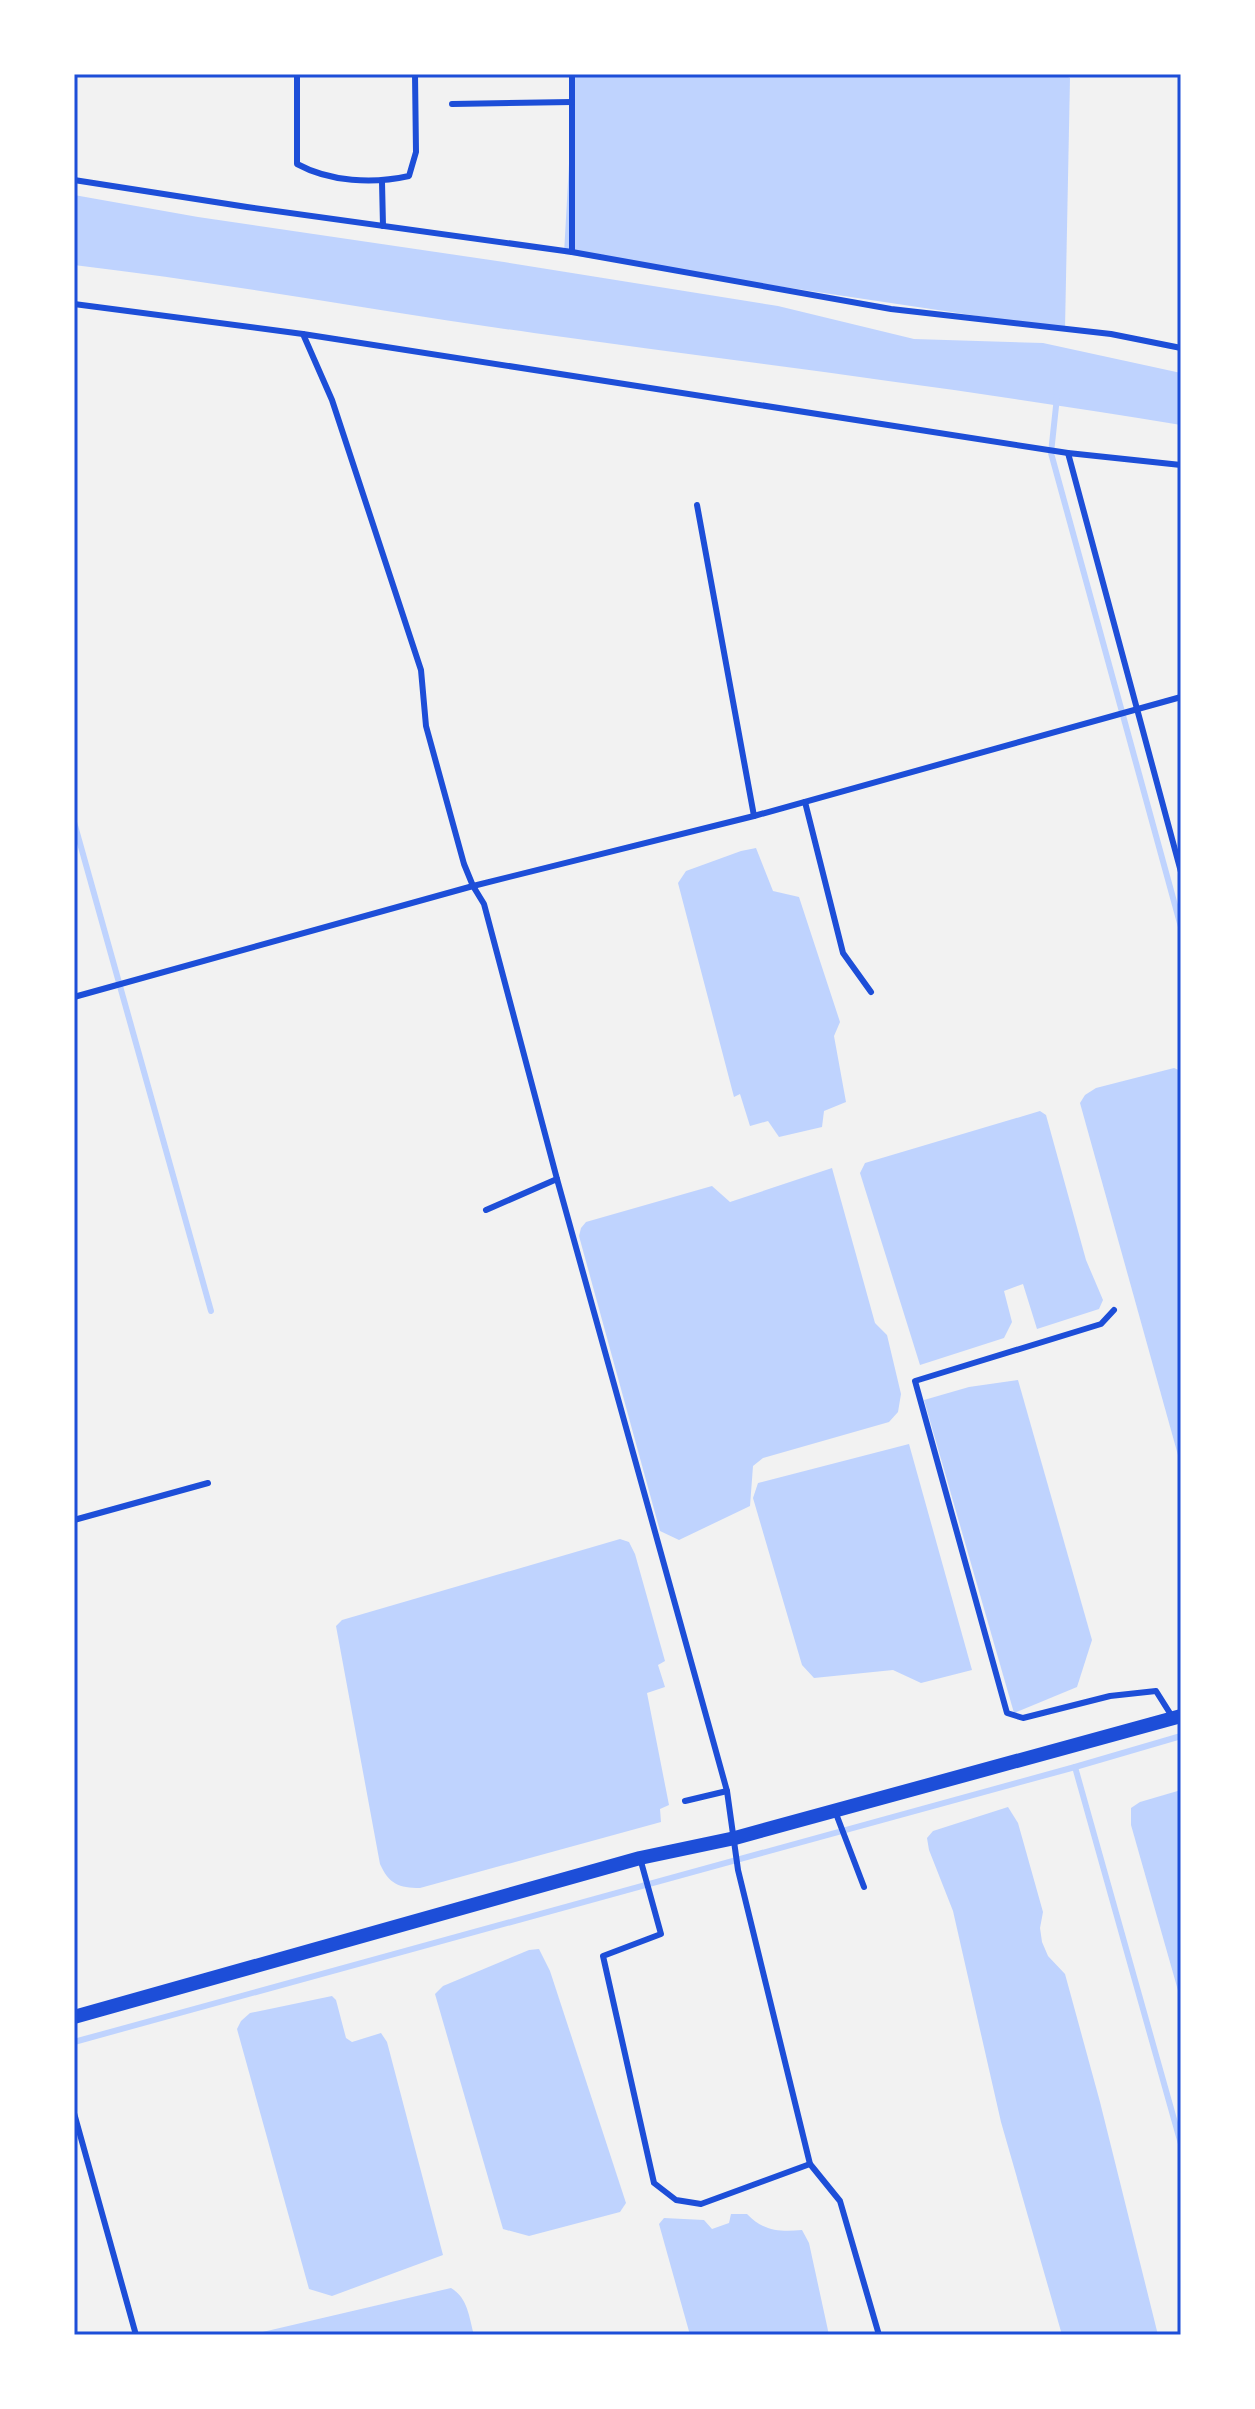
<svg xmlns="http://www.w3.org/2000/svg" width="1255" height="2409" viewBox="0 0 1255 2409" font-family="'Open Sans',sans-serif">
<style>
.water{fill:#bfd3fe}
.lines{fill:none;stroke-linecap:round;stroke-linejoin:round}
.stream{stroke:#bfd3fe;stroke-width:6}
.service{stroke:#1d4ed8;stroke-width:6}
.tertiary{stroke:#1d4ed8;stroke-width:14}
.neatline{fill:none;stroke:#1d4ed8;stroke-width:3}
</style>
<rect width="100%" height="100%" fill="#f2f2f2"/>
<g class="water">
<polygon points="574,74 1062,74 1070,78 1065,329 564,254"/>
<path d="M74,195l124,22 306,45 274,44 136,33 129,4 138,30v52c-215,-36 -431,-62 -647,-92 -153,-21 -306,-50 -460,-68z"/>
<polygon points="756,848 773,891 799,897 840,1022 834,1036 846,1102 824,1111 822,1127 779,1137 768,1121 750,1126 740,1094 734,1097 678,883 686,871 741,851"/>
<polygon points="1174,1068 1181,1071 1181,1466 1080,1103 1085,1095 1096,1088"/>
<polygon points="1040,1111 1046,1115 1086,1260 1103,1300 1099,1309 1037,1329 1023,1284 1004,1291 1012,1322 1004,1338 920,1365 860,1173 865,1163"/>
<polygon points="832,1168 875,1323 887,1335 901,1394 898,1412 889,1422 763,1458 753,1466 750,1506 679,1540 660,1531 579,1236 581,1228 586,1222 712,1186 730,1202"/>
<polygon points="1018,1380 1092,1640 1077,1687 1014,1713 924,1400 969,1387"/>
<polygon points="909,1444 972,1670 921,1683 893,1670 814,1678 802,1665 753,1498 758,1483"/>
<path d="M620,1539l9,3 6,12 30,107 -7,4 7,22 -18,6 22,112 -9,4 1,13 -241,66c-21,0 -31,-4 -40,-24l-44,-238 6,-6z"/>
<polygon points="1181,1790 1181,2001 1131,1825 1131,1808 1140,1802"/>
<polygon points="1008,1807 1018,1823 1043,1912 1040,1928 1042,1942 1048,1956 1065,1974 1100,2102 1158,2335 1062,2335 1001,2122 953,1911 929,1850 927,1838 933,1831"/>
<polygon points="539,1949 550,1971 626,2203 620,2212 529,2236 503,2229 435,1994 443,1986 529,1950"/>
<polygon points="332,1996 336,2000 346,2038 352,2042 381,2033 387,2042 443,2255 332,2296 309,2289 237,2029 241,2021 250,2013"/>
<path d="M731,2214h16c16,17 33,18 55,16l7,13 20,92h-139l-31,-111 5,-6 40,2 8,9 17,-6z"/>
<path d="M451,2288c17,10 18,29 23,47h-224z"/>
</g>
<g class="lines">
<g class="stream">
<polyline points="1057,397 1051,453 1181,927"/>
<polyline points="74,822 211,1311"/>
<polyline points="1181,1736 1075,1767 1181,2144"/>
<polyline points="74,2042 1075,1767"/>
</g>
<g class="service">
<path d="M297,74v90c33,18 76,20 112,12l7,-24 -1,-78"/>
<polyline points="572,74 572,252"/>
<polyline points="452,104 572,102"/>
<polyline points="74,180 247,207 572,252 891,309 1111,334 1181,348"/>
<polyline points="382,182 383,226"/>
<polyline points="74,304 303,334 1068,453 1181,465"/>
<polyline points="303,334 332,400 421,670 426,726 464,864 473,886 484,904 557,1179 727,1791 738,1870 810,2164 840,2201 879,2335"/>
<polyline points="1068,453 1181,872"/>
<polyline points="697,505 754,816"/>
<polyline points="805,802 843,953 871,992"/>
<polyline points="74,997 473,886 754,816 1181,697"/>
<polyline points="486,1210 557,1179"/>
<polyline points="1114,1310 1101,1324 915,1381 1007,1713 1023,1718 1110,1696 1156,1691 1173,1718"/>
<polyline points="74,1520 208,1483"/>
<polyline points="685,1801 727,1791"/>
<polyline points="835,1811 864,1887"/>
<polyline points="640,1858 661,1934 603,1956 654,2183 676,2200 701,2204 810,2164"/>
<polyline points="74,2113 136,2335"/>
</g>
<polyline class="tertiary" points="74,2017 640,1858 735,1838 1181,1716"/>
</g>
<rect width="1255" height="2409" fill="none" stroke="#ffffff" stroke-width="152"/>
<rect x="76" y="76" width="1103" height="2257" class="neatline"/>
</svg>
